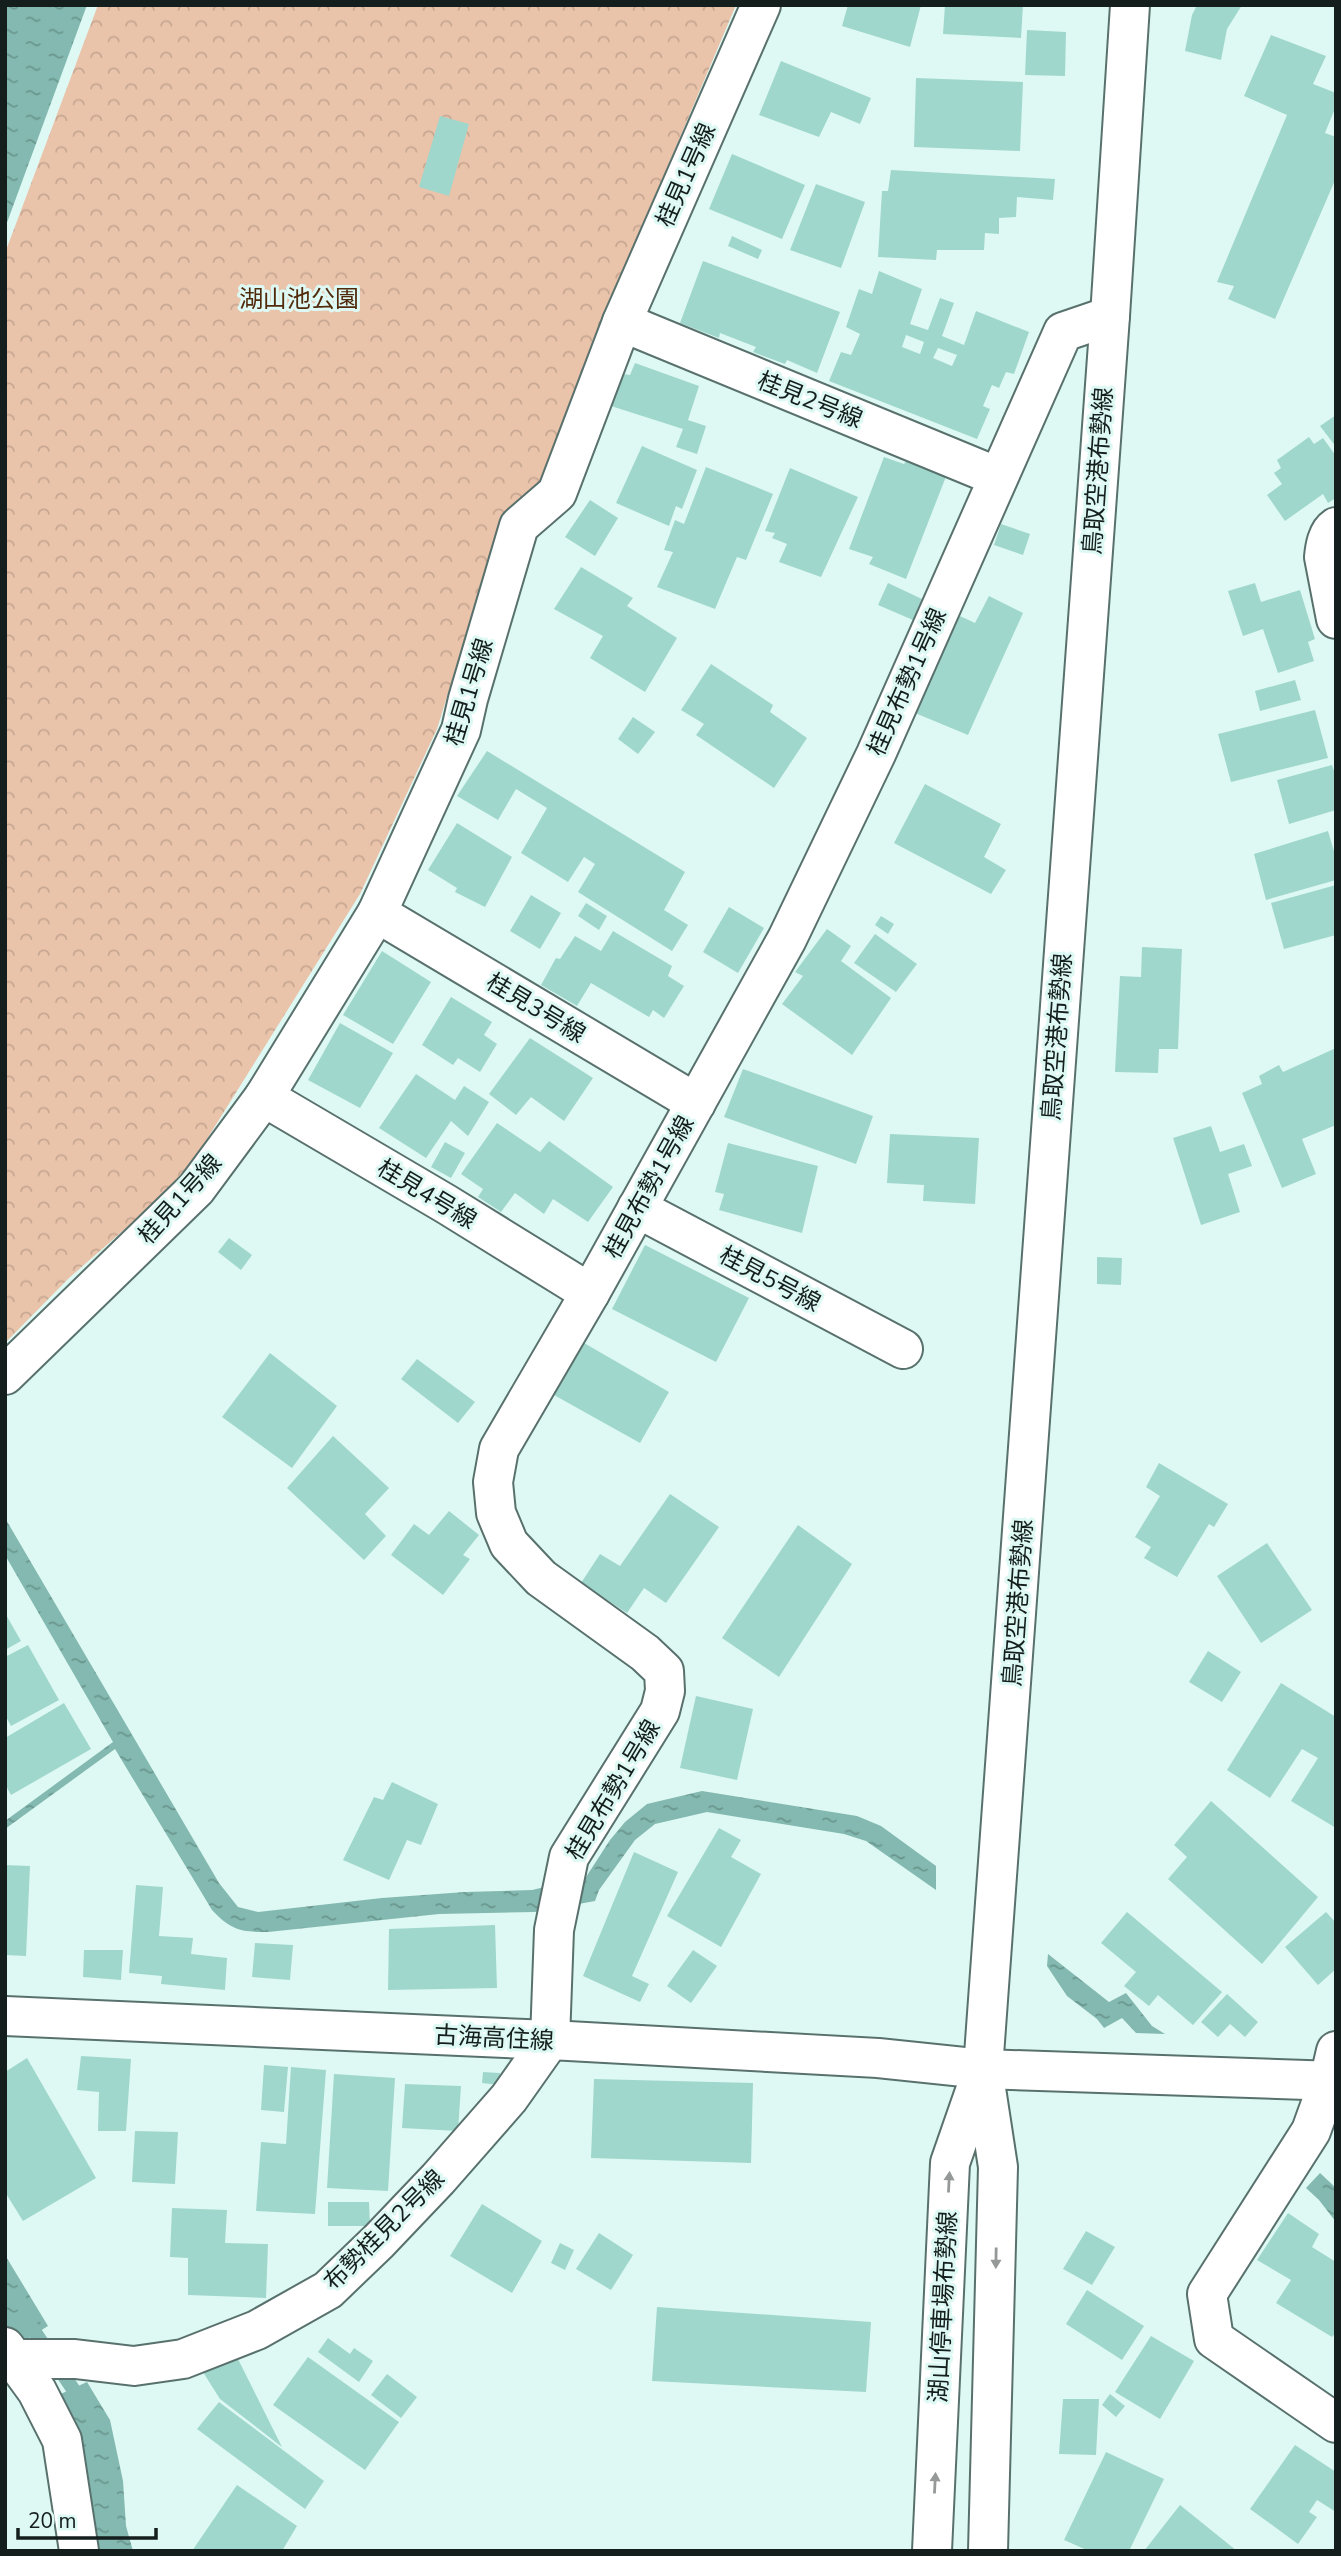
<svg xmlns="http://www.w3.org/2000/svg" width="1341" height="2556" viewBox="0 0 1341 2556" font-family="'Nunito Sans','Noto Sans JP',sans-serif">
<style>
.park{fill:url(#park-crowns)}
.water{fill:url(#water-ripples)}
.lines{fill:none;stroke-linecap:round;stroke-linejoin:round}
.stream{stroke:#83b9b0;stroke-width:14}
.building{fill:#a0d7cd;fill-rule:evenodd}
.street-casing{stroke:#59716d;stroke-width:42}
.secondary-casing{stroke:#59716d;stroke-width:42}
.street{stroke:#fff;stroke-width:38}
.secondary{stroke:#fff;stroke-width:38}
.oneway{fill:#959a99}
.labels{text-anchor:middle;stroke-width:6;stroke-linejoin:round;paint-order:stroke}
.street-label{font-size:24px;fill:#141e1c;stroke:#def9f4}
.park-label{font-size:24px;fill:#512a0b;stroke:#def9f4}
</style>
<defs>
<pattern id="park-crowns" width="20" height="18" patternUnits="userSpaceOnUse" patternTransform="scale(1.75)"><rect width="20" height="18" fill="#e9c3aa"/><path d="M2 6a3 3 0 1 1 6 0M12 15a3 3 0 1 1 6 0" fill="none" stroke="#c7a792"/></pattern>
<pattern id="water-ripples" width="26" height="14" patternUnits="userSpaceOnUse" patternTransform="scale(1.75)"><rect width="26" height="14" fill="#83b9b0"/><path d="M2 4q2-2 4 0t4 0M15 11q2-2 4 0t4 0" fill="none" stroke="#6a968e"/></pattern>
</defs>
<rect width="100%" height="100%" fill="#def9f4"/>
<polygon class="park" points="98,5 736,5 618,284 540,481 502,517 437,729 360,894 182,1179 69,1278 5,1343 5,253"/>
<g class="water">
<polygon points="5,5 87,5 5,228"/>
<path d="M5,1518l214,365 19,24 20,5 124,-14 83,-6 67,-2 54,-13 24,-37 15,-18 22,-18 55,-13 155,25 24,10 55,40v24l-70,-49 -22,-7 -137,-22 -52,12 -20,16 -36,50 -4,11 -60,11 -96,2 -171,18c-28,0 -37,-2 -56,-22l-97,-161 -110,80v-8l108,-79 -108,-187z"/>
<polygon points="1048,1954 1109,2002 1126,1993 1152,2026 1165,2034 1136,2033 1122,2018 1104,2028 1097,2019 1067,1996 1047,1966"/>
<polygon points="1320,2173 1336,2188 1336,2222 1319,2200 1306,2188"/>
<polygon points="5,2255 48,2326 16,2346 5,2328"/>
<polygon points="87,2382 110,2420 123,2481 126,2526 133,2551 92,2551 54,2397"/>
</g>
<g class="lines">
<polyline class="stream" points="26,2319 83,2404"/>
</g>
<g class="building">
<polygon points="848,5 921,5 910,47 842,26"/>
<polygon points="945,5 1023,5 1021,38 943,34"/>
<polygon points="1197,5 1242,5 1227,29 1221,60 1185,51 1192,15"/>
<polygon points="1027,30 1066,32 1065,76 1025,75"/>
<polygon points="1271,35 1326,56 1313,84 1336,93 1336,106 1325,133 1336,137 1336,178 1275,319 1228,299 1234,286 1217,282 1287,115 1244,96"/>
<polygon points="781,61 871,98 860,124 831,112 819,137 759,115"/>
<polygon points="916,78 1023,82 1020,151 914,147"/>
<polygon points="440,116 469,124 449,196 419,187"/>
<polygon points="732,154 805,185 782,239 709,209"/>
<polygon points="891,170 1055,179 1053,200 1017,197 1016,217 999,218 999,234 985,233 984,250 937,250 936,260 878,257 882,191 888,191"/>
<polygon points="816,184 865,202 841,268 790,250"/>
<polygon points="732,236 762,250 758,259 728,246"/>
<polygon points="703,261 840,312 817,373 787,360 785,364 753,352 756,347 720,333 719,338 680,323"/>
<path d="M879,271l43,18 -12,35 18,6 12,-32 14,5 -12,33 22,9 12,-34 53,21 -15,42 -8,-2 -7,16 -7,-3 -9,21 7,3 -13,30 -148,-58 12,-29 10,3 9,-21 -14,-7 13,-38 13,5zM906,335l18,7 -4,12 -18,-7zM938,348l19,7 -5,11 -19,-8z"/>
<polygon points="635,363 699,386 688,420 706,426 697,454 676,447 683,429 611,406 623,374 630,375"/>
<polygon points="1336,415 1336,447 1320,426"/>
<polygon points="1309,437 1314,444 1323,438 1336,456 1336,498 1328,503 1323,494 1285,521 1267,495 1282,484 1274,473 1281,468 1277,460"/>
<polygon points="642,446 697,470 682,509 676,506 669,526 616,503"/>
<polygon points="884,457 904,464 908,459 947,474 906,579 869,564 873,557 849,549"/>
<polygon points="706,467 773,494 746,560 737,557 715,609 657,587 673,552 664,550 675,520 684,524"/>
<polygon points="790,468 858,497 821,577 779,562 787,544 772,538 775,533 765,531"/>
<polygon points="590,500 618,518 595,556 565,537"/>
<polygon points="1001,524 1030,534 1023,555 994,545"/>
<polygon points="581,567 633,598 627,606 677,638 645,692 590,658 603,636 554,609"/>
<polygon points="888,583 922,599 913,620 878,605"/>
<polygon points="1255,583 1261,602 1300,590 1315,639 1308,642 1314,661 1278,673 1263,629 1243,636 1228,591"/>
<polygon points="989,596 1023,613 968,735 915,713 960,616 975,623"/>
<polygon points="711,664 773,705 770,712 807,738 774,788 696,735 704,724 681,710"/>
<polygon points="1295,680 1301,700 1260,711 1255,691"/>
<polygon points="1315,710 1328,758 1231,782 1218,734"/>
<polygon points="633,717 655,732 638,754 618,739"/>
<polygon points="487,751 685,872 664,910 688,925 672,951 578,892 595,864 584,857 568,882 521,853 547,808 516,789 498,820 457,796"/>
<polygon points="1332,765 1336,777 1336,810 1289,824 1277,780"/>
<polygon points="925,784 1001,824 984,857 1006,870 991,894 894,843"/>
<polygon points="457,823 512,857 485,907 455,892 457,888 428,870"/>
<polygon points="1328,831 1336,858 1336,880 1266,900 1254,854"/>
<polygon points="1336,885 1336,935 1284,949 1271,903"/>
<polygon points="531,895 561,913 540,949 510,931"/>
<polygon points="586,903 607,916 599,930 578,916"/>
<polygon points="729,907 764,928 738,973 703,952"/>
<polygon points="881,916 894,924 888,934 875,925"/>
<polygon points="827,929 851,946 841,961 891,998 852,1055 782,1004 803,976 795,972"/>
<polygon points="613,931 672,966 668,976 684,986 664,1018 653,1010 649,1017 591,983 577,1006 541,985 556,958 560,959 575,936 601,951"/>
<polygon points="875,934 917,964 896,992 854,963"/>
<polygon points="1142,947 1182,949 1178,1049 1159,1049 1158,1073 1115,1072 1120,976 1141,977"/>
<polygon points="382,951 431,982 393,1044 343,1015"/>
<polygon points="451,997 492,1022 484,1035 497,1044 480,1072 458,1058 453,1065 422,1045"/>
<polygon points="340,1023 393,1053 360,1108 308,1080"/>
<polygon points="530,1038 593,1078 564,1121 531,1097 516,1115 489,1094"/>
<polygon points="1336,1048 1336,1125 1302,1139 1316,1174 1282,1188 1242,1093 1262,1084 1259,1076 1279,1065 1283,1072"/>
<polygon points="743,1069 873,1116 856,1164 724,1117"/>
<polygon points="416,1074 455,1100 464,1086 489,1102 468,1136 451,1121 426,1158 379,1128"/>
<polygon points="497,1123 540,1152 549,1141 613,1187 588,1222 553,1199 544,1214 515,1193 501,1212 478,1197 483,1189 461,1174"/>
<polygon points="1211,1126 1220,1152 1244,1144 1252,1166 1228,1174 1240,1212 1201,1225 1173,1138"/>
<polygon points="890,1134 979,1138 975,1204 923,1201 924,1185 887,1183"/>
<polygon points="445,1142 465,1153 451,1178 431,1167"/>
<polygon points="728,1143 818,1166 802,1233 719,1210 724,1194 715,1192"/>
<polygon points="229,1238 252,1255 241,1270 218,1252"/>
<polygon points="645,1245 749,1298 716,1362 612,1309"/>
<polygon points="1097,1257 1122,1258 1121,1285 1097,1284"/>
<polygon points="584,1343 669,1392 640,1443 554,1395"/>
<polygon points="270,1353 337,1406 292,1468 222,1417"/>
<polygon points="417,1359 475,1402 458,1423 401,1379"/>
<polygon points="333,1436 389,1488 365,1514 386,1536 364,1560 287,1488"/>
<polygon points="1159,1463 1228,1504 1214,1527 1209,1524 1177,1577 1144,1558 1151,1547 1135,1537 1160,1496 1146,1487"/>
<polygon points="670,1494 719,1527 666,1603 644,1588 627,1613 581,1583 600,1554 620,1566"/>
<polygon points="449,1511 479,1535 463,1555 470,1559 443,1595 391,1555 414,1524 429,1535"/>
<polygon points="798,1525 852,1564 779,1677 722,1638"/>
<polygon points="1267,1543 1312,1610 1261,1643 1217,1576"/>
<polygon points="5,1613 21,1641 5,1650"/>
<polygon points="28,1645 59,1700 11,1726 5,1715 5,1657"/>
<polygon points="1208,1651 1241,1672 1222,1702 1189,1682"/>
<polygon points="1281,1683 1336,1717 1336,1828 1291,1801 1318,1758 1302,1749 1270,1798 1227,1770"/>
<polygon points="696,1696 753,1709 737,1780 680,1768"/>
<polygon points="64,1703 91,1749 11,1795 5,1784 5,1738"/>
<polygon points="392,1782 438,1804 421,1845 407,1840 389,1880 343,1860 374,1797 383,1800"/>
<polygon points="1211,1801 1318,1897 1262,1964 1168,1879 1187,1857 1174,1845"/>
<polygon points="719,1828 741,1840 731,1857 761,1874 721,1947 667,1916"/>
<polygon points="634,1852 678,1872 632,1976 649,1984 640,2002 583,1976"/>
<polygon points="5,1865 30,1866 26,1956 5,1955"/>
<polygon points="136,1885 163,1887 159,1936 193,1938 191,1954 227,1958 225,1990 161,1984 162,1976 129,1973"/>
<polygon points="1127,1912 1222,1992 1193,2025 1158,1995 1149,2006 1124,1986 1136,1972 1101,1943"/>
<polygon points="1326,1912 1336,1923 1336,1969 1318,1985 1285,1947"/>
<polygon points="495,1925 497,1988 388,1990 389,1929"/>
<polygon points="255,1943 293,1945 290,1980 252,1977"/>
<polygon points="84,1950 123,1950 121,1980 83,1977"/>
<polygon points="693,1950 717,1966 691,2003 667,1986"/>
<polygon points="1227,1994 1258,2022 1245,2037 1230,2024 1218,2037 1201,2022"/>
<polygon points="81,2056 131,2059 126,2131 98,2131 99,2092 77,2090"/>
<polygon points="27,2058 96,2178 23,2221 5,2192 5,2072"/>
<polygon points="264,2065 288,2067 284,2112 261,2110"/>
<polygon points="291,2067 326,2070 315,2214 256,2211 261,2142 286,2144"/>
<polygon points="483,2072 500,2073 499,2085 482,2083"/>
<polygon points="334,2074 395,2078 388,2191 327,2188"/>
<polygon points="594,2079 753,2083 751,2163 591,2158"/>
<polygon points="405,2084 461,2086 458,2131 402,2128"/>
<polygon points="135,2131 178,2132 175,2184 132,2182"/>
<polygon points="328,2202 369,2202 370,2226 328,2226"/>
<polygon points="482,2204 542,2241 512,2293 450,2256"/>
<polygon points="172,2208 227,2210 225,2243 268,2244 266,2298 188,2295 188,2258 170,2257"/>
<polygon points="1288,2213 1319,2234 1312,2247 1336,2262 1336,2332 1332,2337 1276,2303 1291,2280 1257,2260"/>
<polygon points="1086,2231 1115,2247 1092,2285 1063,2269"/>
<polygon points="599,2233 633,2255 611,2290 576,2269"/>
<polygon points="560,2243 574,2250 565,2270 551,2263"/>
<polygon points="1087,2290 1144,2326 1122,2360 1066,2324"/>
<polygon points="657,2307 871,2322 866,2392 652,2381"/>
<polygon points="1151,2336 1194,2361 1160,2419 1115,2392"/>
<polygon points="328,2338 350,2354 354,2348 373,2361 359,2382 318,2352"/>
<polygon points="237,2357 282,2447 220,2399 201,2369"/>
<polygon points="308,2357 399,2422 365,2470 273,2405"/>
<polygon points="387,2374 417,2397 401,2418 371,2395"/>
<polygon points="1110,2394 1125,2406 1116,2417 1102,2405"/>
<polygon points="1063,2399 1099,2399 1096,2455 1059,2454"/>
<polygon points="219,2402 324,2481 305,2509 197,2429"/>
<polygon points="1295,2445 1336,2472 1336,2512 1317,2500 1309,2512 1317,2517 1298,2544 1250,2509"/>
<polygon points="1106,2452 1164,2479 1129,2551 1089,2551 1064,2540"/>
<polygon points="237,2485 297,2526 282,2551 192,2551"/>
<polygon points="1180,2505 1237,2551 1144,2551"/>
</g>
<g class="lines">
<g class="street-casing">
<g id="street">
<polyline points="622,322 998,477"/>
<path d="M1336,527c-9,6 -11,20 -12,30l12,62"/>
<polyline points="377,913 696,1103"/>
<polyline points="264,1097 446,1204 590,1293"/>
<polyline points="637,1208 903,1349"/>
<polyline points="5,1375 196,1189 264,1097 377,913 461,730 468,699 519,526 557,493 622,322 761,5"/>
<polyline points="1336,2051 1329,2081 1311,2131 1207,2294 1214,2339 1336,2423"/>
<polyline points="5,2347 37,2391 62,2440 79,2551"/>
<polyline points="5,2359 75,2359 134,2366 183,2359 257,2330 328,2290 379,2241 438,2179 509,2098 550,2040 554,1930 569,1857 660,1711 665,1691 664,1671 645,1653 541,1578 509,1544 496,1513 493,1482 499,1449 590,1293 787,939 876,754 1063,332 1110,316"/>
</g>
</g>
<g class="secondary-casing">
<g id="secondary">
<polyline points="5,2016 550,2040 878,2058 983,2069 1336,2081"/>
<polyline points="932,2551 950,2163 981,2074"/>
<polyline points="988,2551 998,2167 983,2069 1110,316 1130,5"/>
</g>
</g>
<use href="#street" class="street"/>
<use href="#secondary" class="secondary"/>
</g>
<defs><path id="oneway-solid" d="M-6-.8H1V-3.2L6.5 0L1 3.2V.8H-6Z" transform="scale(1.75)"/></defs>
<g class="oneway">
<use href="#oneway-solid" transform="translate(949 2182) rotate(-87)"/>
<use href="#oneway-solid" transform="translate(996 2258) rotate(91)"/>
<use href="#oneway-solid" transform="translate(935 2483) rotate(-87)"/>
</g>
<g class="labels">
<g class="street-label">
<text transform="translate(686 175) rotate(-66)" y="8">桂見1号線</text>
<text transform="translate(810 400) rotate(22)" y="8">桂見2号線</text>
<text transform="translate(1098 471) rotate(-86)" y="8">鳥取空港布勢線</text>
<text transform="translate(907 682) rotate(-66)" y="8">桂見布勢1号線</text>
<text transform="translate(469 692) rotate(-73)" y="8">桂見1号線</text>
<text transform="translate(536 1008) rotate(31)" y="8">桂見3号線</text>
<text transform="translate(1057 1037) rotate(-86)" y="8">鳥取空港布勢線</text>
<text transform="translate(649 1187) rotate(-61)" y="8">桂見布勢1号線</text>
<text transform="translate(427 1194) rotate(31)" y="8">桂見4号線</text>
<text transform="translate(180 1199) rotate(-48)" y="8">桂見1号線</text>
<text transform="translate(770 1279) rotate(28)" y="8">桂見5号線</text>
<text transform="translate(1018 1603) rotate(-86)" y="8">鳥取空港布勢線</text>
<text transform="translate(613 1790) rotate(-59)" y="8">桂見布勢1号線</text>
<text transform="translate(494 2038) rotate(3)" y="8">古海高住線</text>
<text transform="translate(384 2230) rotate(-45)" y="8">布勢桂見2号線</text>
<text transform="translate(943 2307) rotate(-87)" y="8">湖山停車場布勢線</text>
</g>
<g class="park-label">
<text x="299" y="307">湖山池公園</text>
</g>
</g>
<rect width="1341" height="2556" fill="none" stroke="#141e1c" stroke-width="14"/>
<path d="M18 2528v10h138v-10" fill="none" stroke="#141e1c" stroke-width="3.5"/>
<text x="28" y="2528" font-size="21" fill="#141e1c" stroke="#def9f4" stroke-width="5" paint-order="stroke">20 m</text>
</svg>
